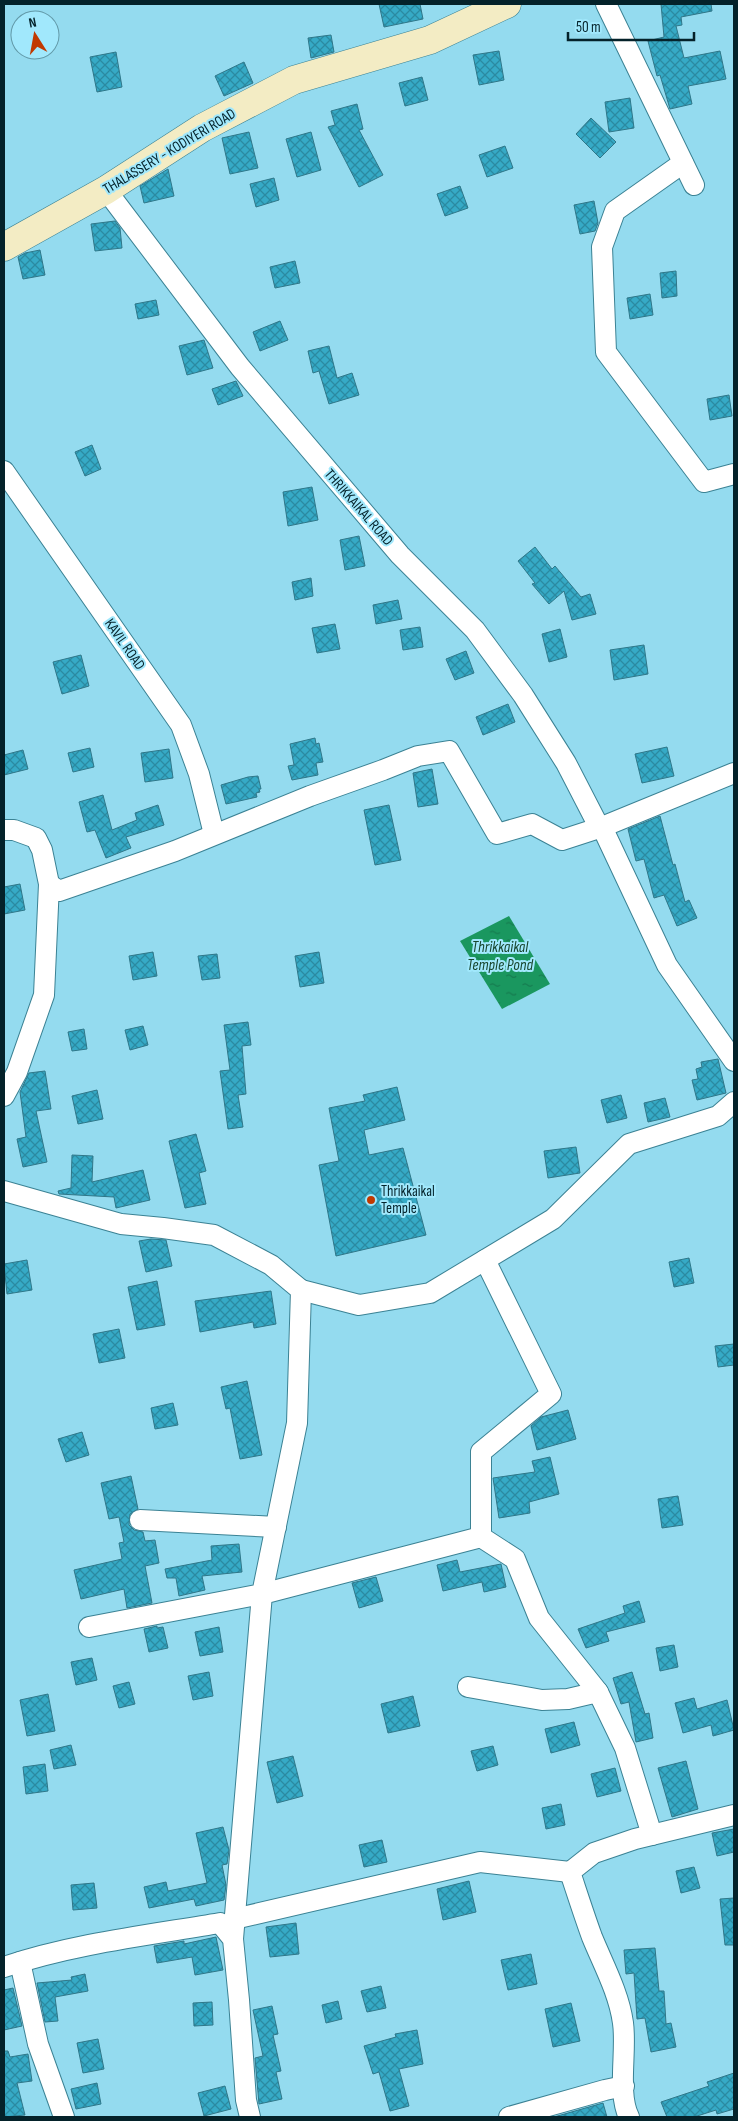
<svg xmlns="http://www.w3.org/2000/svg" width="738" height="2121" viewBox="0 0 738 2121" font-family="'Sofia Sans Condensed',sans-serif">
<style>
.water{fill:url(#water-ripples)}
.building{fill:url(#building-cross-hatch);stroke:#2f7789}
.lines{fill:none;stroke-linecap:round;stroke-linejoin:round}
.street-casing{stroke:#3b8294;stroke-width:22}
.secondary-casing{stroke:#3b8294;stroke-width:29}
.street{stroke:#fff;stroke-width:20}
.secondary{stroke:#f3ecc4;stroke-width:28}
.poi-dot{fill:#c13900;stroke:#a1e8fc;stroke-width:2}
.labels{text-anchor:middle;stroke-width:4;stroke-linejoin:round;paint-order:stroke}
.street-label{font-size:15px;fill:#04222a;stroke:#a1e8fc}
.poi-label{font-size:15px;fill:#04222a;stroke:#a1e8fc;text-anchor:start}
.water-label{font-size:16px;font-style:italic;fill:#19462e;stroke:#a1e8fc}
</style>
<defs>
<pattern id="water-ripples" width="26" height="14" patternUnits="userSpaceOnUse" patternTransform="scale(1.25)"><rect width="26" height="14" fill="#1a975f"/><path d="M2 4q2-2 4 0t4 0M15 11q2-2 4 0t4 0" fill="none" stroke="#157b4f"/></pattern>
<pattern id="building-cross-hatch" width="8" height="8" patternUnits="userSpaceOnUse" patternTransform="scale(1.25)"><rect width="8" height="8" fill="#36aac6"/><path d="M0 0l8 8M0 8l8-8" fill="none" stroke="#2b8aa1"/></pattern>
</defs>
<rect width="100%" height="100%" fill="#94dbef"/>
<polygon class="water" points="509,916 550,984 502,1009 460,941"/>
<g class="building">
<polygon points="379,4 420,4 423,19 384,27"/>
<polygon points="661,4 711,4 712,11 681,17 682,25 676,26 684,58 720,51 726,79 688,86 692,104 670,109 660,75 657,76 648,41 664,37"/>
<polygon points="331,35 334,52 311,58 308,38"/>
<polygon points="499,51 504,80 479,85 473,55"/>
<polygon points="116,52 122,87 97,92 90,57"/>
<polygon points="244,62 253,83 224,96 215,76"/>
<polygon points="422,77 428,100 405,106 399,83"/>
<polygon points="630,98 634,128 609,132 605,102"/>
<polygon points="357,104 363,129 359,130 383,175 359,187 328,127 335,125 331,111"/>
<polygon points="591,118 616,142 600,158 576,134"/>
<polygon points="249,132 258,168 230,174 222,138"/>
<polygon points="311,132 321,170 297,177 286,139"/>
<polygon points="505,146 513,168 487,177 479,155"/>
<polygon points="168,169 174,196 144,203 140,186"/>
<polygon points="274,178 279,200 256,207 250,184"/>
<polygon points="460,186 468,208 445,216 437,194"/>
<polygon points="594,201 598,223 595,231 580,234 574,205"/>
<polygon points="115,221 120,228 122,248 95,251 91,224"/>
<polygon points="40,250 45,275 23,279 18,257 25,253"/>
<polygon points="295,261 300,283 275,288 270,267"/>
<polygon points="676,271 677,296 662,298 660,273"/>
<polygon points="650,294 653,315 630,319 627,298"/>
<polygon points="156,300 159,315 138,319 135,304"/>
<polygon points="280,321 288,340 260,351 253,332"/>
<polygon points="204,340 213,368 187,375 179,346"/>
<polygon points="329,346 337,378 352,373 359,395 329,404 319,371 313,373 308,351"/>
<polygon points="236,381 243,396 218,405 212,389"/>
<polygon points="729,395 732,416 710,420 707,399"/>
<polygon points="92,445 101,469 85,476 75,452"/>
<polygon points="312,487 318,520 288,526 283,492"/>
<polygon points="359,536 365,566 345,570 340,540"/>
<polygon points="535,547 552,569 555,566 581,597 590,594 596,614 572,620 564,591 549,604 532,584 535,583 518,561"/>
<polygon points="311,578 313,596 295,600 292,582"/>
<polygon points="398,600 402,619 376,624 373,605"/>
<polygon points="335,624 340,649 317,653 312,628"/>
<polygon points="420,627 423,647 403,650 400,630"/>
<polygon points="560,629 567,657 549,662 542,634"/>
<polygon points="644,645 648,674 614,680 610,650"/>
<polygon points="466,651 474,673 455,680 446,659"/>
<polygon points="81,655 89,686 62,694 53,662"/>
<polygon points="508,704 515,722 483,735 476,717"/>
<polygon points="315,738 316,744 319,743 323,762 316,763 318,775 292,780 288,766 294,765 290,744"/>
<polygon points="667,747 674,776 642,783 635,754"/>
<polygon points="90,748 94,767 73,772 68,753"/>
<polygon points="169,749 173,778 145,782 141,753"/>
<polygon points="23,750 28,769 4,775 4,755"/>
<polygon points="432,769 438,804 418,807 413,773"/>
<polygon points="258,776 261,789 259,789 260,792 256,793 257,797 226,804 221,785 248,777"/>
<polygon points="103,795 112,830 137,820 135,813 158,805 164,825 126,837 131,848 106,858 95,830 87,832 79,802"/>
<polygon points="389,805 401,860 375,865 364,810"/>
<polygon points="660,816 673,865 675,864 685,902 689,900 697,918 677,926 664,895 654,898 644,859 636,861 628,829"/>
<polygon points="20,884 25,910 4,914 4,887"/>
<polygon points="153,952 157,976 133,980 129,956"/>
<polygon points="319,952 324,983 300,987 295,956"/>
<polygon points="217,954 220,978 202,980 198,956"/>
<polygon points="248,1022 251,1045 242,1046 246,1094 238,1095 243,1127 228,1129 220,1071 230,1070 224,1025"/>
<polygon points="143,1026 148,1045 130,1050 125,1030"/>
<polygon points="84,1029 87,1049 72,1051 68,1032"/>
<polygon points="718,1059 726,1093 697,1100 692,1080 698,1079 696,1069 702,1067 701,1062"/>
<polygon points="45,1071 51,1109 36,1111 47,1162 23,1167 17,1139 26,1137 20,1092 29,1073"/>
<polygon points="397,1087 405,1120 364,1130 369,1155 403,1148 426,1235 336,1256 319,1165 339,1161 329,1108 365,1101 363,1095"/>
<polygon points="97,1090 103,1119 78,1124 72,1096"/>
<polygon points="621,1095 627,1118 607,1123 601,1100"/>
<polygon points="665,1098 670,1117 648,1122 644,1103"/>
<polygon points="196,1134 206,1171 199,1173 206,1204 185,1208 169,1141"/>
<polygon points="576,1147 580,1173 548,1178 544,1151"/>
<polygon points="72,1155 93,1156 92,1182 143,1170 150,1200 116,1208 114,1197 59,1194 58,1191 71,1188"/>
<polygon points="151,1239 166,1240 172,1266 146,1272 139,1241"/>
<polygon points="689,1258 694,1283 674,1287 669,1262"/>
<polygon points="27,1260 32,1290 7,1294 4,1264"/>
<polygon points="157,1281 165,1325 137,1330 128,1287"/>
<polygon points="271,1291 276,1324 254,1328 253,1322 200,1332 195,1301"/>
<polygon points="119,1329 125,1358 99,1363 93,1334"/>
<polygon points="734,1344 734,1365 718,1367 715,1346"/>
<polygon points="247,1381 262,1455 240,1459 230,1408 226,1409 221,1387"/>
<polygon points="173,1403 178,1425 155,1429 151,1408"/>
<polygon points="568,1410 576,1439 537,1450 531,1426 541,1417"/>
<polygon points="82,1432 89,1455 66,1462 58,1439"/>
<polygon points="550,1457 559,1494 529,1502 530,1513 499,1518 493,1478 535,1472 532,1461"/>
<polygon points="131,1476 138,1509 130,1514 129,1525 134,1530 143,1532 145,1541 155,1540 159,1563 145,1566 152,1603 127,1608 124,1589 81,1599 74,1570 122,1559 119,1543 124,1542 119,1517 109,1519 101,1483"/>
<polygon points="678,1496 683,1525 662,1528 658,1499"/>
<polygon points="239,1544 242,1572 202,1576 205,1590 179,1596 176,1578 167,1578 165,1569 212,1560 211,1546"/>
<polygon points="457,1560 460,1572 501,1564 506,1587 484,1592 482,1582 443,1591 437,1565"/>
<polygon points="376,1577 383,1601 359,1608 352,1583"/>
<polygon points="639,1601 645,1622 606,1632 609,1641 586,1648 578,1629 625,1613 623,1606"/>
<polygon points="157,1626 157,1628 163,1627 168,1648 149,1652 144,1629"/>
<polygon points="219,1627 223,1652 200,1656 195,1632"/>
<polygon points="674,1645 678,1667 660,1671 656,1648"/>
<polygon points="92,1658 97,1680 76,1685 71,1662"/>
<polygon points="209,1672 213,1696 193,1700 188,1676"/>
<polygon points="632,1672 645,1714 649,1713 653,1738 636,1742 629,1702 621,1704 613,1678"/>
<polygon points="129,1682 135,1704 119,1708 113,1686"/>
<polygon points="48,1694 55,1731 27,1736 20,1700"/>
<polygon points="413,1696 420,1726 388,1733 381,1704"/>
<polygon points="694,1698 697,1709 727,1700 734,1730 713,1736 711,1725 683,1733 675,1703"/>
<polygon points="574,1722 580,1745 551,1753 545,1729"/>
<polygon points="71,1745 76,1765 54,1769 50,1750"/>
<polygon points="493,1746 498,1765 477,1771 471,1751"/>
<polygon points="293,1756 303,1796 277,1803 267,1762"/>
<polygon points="686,1761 698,1809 672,1817 658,1768"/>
<polygon points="45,1764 48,1791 26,1794 23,1767"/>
<polygon points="615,1768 621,1791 597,1797 591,1774"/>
<polygon points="561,1804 565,1825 546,1829 542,1808"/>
<polygon points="223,1827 229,1850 227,1864 222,1865 226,1885 224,1900 196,1906 194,1899 149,1908 144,1887 166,1882 168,1891 207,1883 196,1833"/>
<polygon points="734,1829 734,1852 717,1856 712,1833"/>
<polygon points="382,1840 387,1862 364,1867 359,1845"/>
<polygon points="694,1867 700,1888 681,1893 676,1871"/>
<polygon points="469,1881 476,1912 443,1920 437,1889"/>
<polygon points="94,1883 97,1908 73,1910 71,1885"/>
<polygon points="734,1898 734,1945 725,1945 720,1899"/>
<polygon points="296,1923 299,1954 270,1957 266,1927"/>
<polygon points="216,1937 223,1970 195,1975 192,1957 157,1963 154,1946 184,1941 184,1944"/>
<polygon points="655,1948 659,1991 664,1991 666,2024 671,2023 676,2047 651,2052 645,2018 637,2019 634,1973 626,1974 624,1950"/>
<polygon points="531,1954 537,1984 508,1990 501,1960"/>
<polygon points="85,1974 88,1991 55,1997 58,2021 45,2022 37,1983 72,1980 71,1977"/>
<polygon points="381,1986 386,2008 367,2012 361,1991"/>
<polygon points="13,1988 22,2026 4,2030 4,1990"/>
<polygon points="338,2001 342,2019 326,2023 322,2005"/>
<polygon points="212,2002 213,2025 194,2026 193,2003"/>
<polygon points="571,2003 580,2041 553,2047 545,2009"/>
<polygon points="272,2006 278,2034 273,2035 281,2071 276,2072 282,2099 259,2104 255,2058 263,2056 253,2010"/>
<polygon points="417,2030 423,2064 399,2069 409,2106 390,2111 379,2072 373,2074 364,2046 396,2037 395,2034"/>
<polygon points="98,2039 104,2069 83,2073 77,2043"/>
<polygon points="4,2051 8,2051 10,2057 28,2054 32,2081 17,2083 25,2115 4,2117"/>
<polygon points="734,2073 734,2109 717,2114 716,2110 694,2117 667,2117 661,2102 709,2086 707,2082"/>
<polygon points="97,2083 101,2104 76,2109 71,2089"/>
<polygon points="225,2086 231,2109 204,2116 198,2093"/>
<polygon points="603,2103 607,2117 554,2117"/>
</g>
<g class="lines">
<g class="street-casing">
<g id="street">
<polyline points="606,4 694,185"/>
<polyline points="683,163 615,211 602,247 606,352 704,482 734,474"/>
<polyline points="106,190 240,367 400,555 475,630 523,695 566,763 598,825 602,827 667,965 734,1061"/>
<polyline points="4,471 181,725 199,774 214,834"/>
<polyline points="4,830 14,830 36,838 42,850 49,884 44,995 17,1072 4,1096"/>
<polyline points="49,884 59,891 175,851 310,796 383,770 418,756 449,751 497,834 532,824 562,840 602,827 734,773"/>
<polyline points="4,1191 121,1224 163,1228 214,1235 271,1265 301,1290 297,1423 262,1594 89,1627"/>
<polyline points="301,1290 359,1305 430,1293 553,1219 629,1144 718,1116 734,1102"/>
<polyline points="140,1520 276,1527"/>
<polyline points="481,1537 515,1559 539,1618 598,1692"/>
<polyline points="468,1687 542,1700 568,1699 598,1692 625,1748 652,1835"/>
<polyline points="234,1919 480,1862 570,1872"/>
<polyline points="233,1939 262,1594 481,1537 481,1452 551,1394 485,1260"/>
<polyline points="20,1962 38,2044 64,2117"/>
<path d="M4,1967c68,-23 145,-32 216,-44l13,16 6,61 7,100 4,17"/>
<polyline points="509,2117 605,2090 624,2086"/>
<path d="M629,2117c-12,-24 -2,-66 -6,-94 -4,-30 -20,-59 -31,-86 -8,-22 -15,-44 -22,-65l24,-19 41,-14 99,-24"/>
</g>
</g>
<g class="secondary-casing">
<polyline id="secondary" points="4,247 106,190 202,128 294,80 430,40 507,4"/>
</g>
<use href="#street" class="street"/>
<use href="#secondary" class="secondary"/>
</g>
<circle class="poi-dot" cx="371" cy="1200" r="5"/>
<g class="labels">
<g class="street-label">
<text transform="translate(169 151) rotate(-31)" y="5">THALASSERY - KODIYERI ROAD</text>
<text transform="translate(359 507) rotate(49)" y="5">THRIKKAIKAL ROAD</text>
<text transform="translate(125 644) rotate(55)" y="5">KAVIL ROAD</text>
</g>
<g class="poi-label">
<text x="381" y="1196">Thrikkaikal<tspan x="381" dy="17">Temple</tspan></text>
</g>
<g class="water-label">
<text x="500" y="952">Thrikkaikal<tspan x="500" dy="18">Temple Pond</tspan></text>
</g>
</g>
<rect width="738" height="2121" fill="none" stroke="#04222a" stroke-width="10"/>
<g transform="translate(35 35) rotate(349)"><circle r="24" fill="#a1e8fc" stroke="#6299a8"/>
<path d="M0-4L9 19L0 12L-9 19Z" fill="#c13900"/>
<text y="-8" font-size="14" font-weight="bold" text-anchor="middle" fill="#04222a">N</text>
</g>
<path d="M568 32v8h126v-8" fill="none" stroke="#04222a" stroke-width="2.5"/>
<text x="576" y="32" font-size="15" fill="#04222a" stroke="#a1e8fc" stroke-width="4" paint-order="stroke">50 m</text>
</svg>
